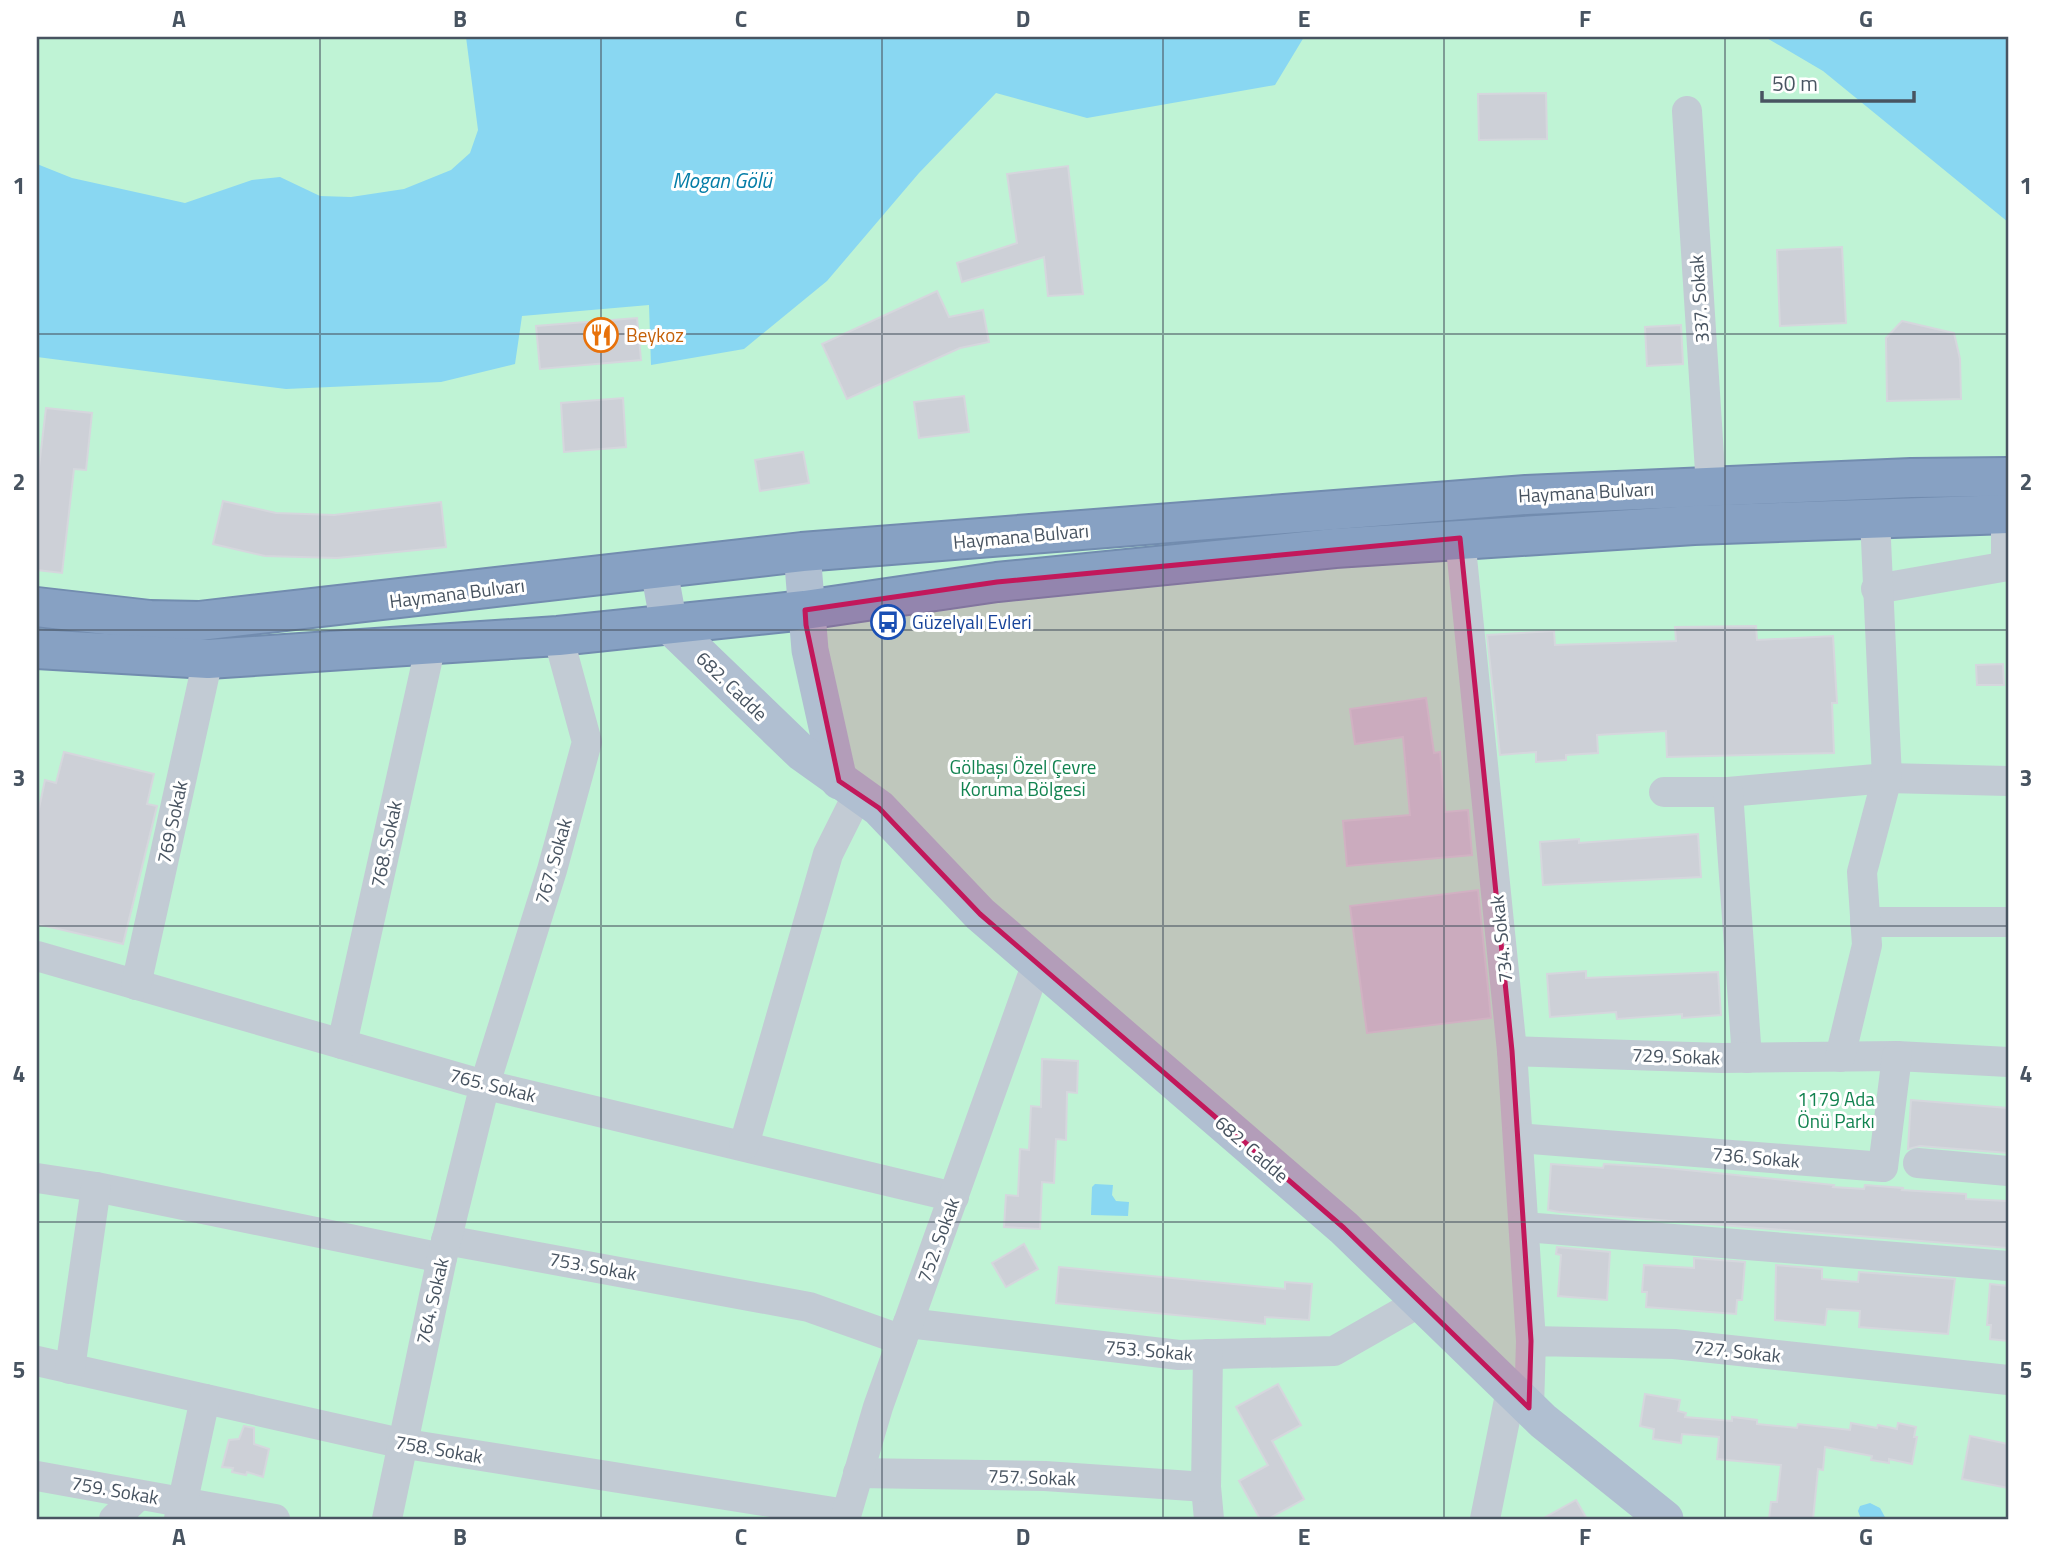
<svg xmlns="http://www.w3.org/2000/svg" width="2045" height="1556" viewBox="0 0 2045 1556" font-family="'Titillium Web',sans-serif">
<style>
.green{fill:#bff3d5}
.water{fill:#89d7f2}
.building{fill:#cdd0d7;stroke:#d5d7dd;stroke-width:2}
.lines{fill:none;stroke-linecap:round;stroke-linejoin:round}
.highway-casing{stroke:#728caf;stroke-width:42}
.minor{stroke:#c2cbd4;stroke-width:30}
.major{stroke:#b0bfd1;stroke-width:37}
.highway{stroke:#87a1c3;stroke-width:38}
.marked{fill:#c2185b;fill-opacity:0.2;stroke:#c2185b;stroke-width:5;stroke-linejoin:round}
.grid{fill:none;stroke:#485461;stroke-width:2;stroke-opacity:0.55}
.labels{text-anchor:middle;stroke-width:6;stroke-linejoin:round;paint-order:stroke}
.street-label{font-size:19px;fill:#485461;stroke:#fff}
.food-label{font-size:19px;fill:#c56008;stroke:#fff;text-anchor:start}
.transit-label{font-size:19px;fill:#164399;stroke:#fff;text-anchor:start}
.park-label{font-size:19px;fill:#128350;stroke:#fff}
.water-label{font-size:21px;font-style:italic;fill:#047da7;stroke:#fff}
.neatline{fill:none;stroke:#485461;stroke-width:2.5}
.grid-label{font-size:23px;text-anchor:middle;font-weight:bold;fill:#485461}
</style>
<rect width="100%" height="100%" fill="#f4f2f1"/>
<rect class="green" x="37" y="37" width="1971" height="1482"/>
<g class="water">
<polygon points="466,37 1304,37 1275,85 1087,118 996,93 919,173 827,281 744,349 651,365 649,305 522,316 515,364 441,382 286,389 37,357 37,164 72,178 185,203 252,180 280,177 320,196 351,197 404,189 451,170 470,153 478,130"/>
<polygon points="1765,37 2008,37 2008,222 1823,71"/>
<polygon points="1095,1184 1113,1185 1112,1195 1116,1201 1129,1202 1128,1216 1091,1215 1092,1187"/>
<polygon points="1870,1503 1880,1508 1886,1519 1861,1519 1858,1511 1860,1506"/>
</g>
<g class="building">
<polygon points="1546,93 1547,139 1479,140 1478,94"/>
<polygon points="1068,166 1083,294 1048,296 1044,257 962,282 957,263 1017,243 1007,174"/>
<polygon points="1842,247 1846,323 1780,326 1777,250"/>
<polygon points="937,291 949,317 983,310 989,342 960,348 847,399 822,344"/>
<polygon points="637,318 641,360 540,369 536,326"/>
<polygon points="1902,321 1954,333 1960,359 1961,399 1887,401 1886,338"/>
<polygon points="1681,325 1683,364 1647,366 1645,327"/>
<polygon points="964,396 969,432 919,438 914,402"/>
<polygon points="623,398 626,447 564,452 561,403"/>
<polygon points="46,408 92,413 86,470 74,469 62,573 37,570 37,484"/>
<polygon points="803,452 809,483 760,491 755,460"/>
<polygon points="223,501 276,513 334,515 441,502 446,547 337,558 265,556 213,544"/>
<polygon points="1756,626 1757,640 1833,636 1837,703 1832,703 1834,753 1667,757 1666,731 1597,735 1598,753 1566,755 1566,760 1536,762 1536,752 1500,755 1487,635 1554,631 1555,645 1676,641 1675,627"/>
<polygon points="2003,664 2004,685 1977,685 1976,665"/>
<polygon points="1426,698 1434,753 1440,752 1445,812 1468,810 1472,855 1347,866 1343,821 1410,815 1403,737 1355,744 1350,709"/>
<polygon points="64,752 154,774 147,804 157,806 123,944 37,924 37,818 45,780 56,783"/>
<polygon points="1698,834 1701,877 1543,885 1540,842 1579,839 1579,843"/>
<polygon points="1478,890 1491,1018 1367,1033 1350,906"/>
<polygon points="1586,971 1586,978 1718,972 1721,1015 1682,1018 1682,1014 1617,1019 1616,1012 1550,1017 1547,974"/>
<polygon points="1042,1059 1078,1061 1077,1093 1067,1092 1066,1140 1056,1139 1054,1183 1042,1182 1040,1229 1004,1227 1006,1195 1018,1196 1020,1149 1029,1150 1031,1106 1041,1107"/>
<polygon points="1911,1100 2008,1108 2008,1153 1920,1146 1908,1149"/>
<polygon points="1551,1164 1603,1168 1604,1164 1657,1167 1834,1185 1833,1187 1864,1189 1865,1185 1903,1188 1902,1190 1966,1194 1966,1199 2008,1201 2008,1248 1559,1212 1548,1210"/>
<polygon points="1024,1244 1038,1269 1006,1287 992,1263"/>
<polygon points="1557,1247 1610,1252 1607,1300 1558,1296 1561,1255 1556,1254"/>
<polygon points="1694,1258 1745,1262 1742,1300 1737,1300 1736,1314 1646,1307 1647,1292 1642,1292 1644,1265 1694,1268"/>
<polygon points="1776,1265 1822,1269 1822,1279 1858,1282 1859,1272 1955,1279 1948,1334 1859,1327 1860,1311 1827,1309 1825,1325 1775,1320"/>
<polygon points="1059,1267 1285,1289 1285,1282 1312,1284 1309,1320 1265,1317 1265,1324 1056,1303"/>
<polygon points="1990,1284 2008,1286 2008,1341 1990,1339 1991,1325 1987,1325"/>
<polygon points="1278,1384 1301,1425 1272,1441 1304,1499 1268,1519 1260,1519 1239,1481 1268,1465 1236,1407"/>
<polygon points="1645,1394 1680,1400 1678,1411 1686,1413 1685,1417 1732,1421 1732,1417 1757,1420 1757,1424 1797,1428 1798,1424 1850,1430 1851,1423 1877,1428 1878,1425 1897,1429 1898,1423 1916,1427 1914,1437 1917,1437 1912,1464 1889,1459 1889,1463 1871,1460 1872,1456 1825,1447 1823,1470 1818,1469 1813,1519 1769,1519 1771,1502 1777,1502 1781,1465 1717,1459 1719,1437 1682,1434 1681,1443 1653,1439 1654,1429 1640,1426"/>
<polygon points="244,1426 254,1428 254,1444 269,1449 263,1477 247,1472 246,1475 232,1472 233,1468 222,1467 229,1440 239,1439"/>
<polygon points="1970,1436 2008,1444 2008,1488 1962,1479"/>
<polygon points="1576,1500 1587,1519 1542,1519"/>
</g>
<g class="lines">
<g class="highway-casing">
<g id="highway">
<polyline points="37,607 150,620 199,621 802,552 1526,495 1911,478 2008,477"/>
<polyline points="37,649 208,659 558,636 805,610 997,582 1335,548 1694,525 2008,514"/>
</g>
</g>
<g class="minor">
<polyline points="1687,111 1711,487"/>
<polyline points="2006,514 2006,566"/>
<polyline points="1460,538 1512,1051 1531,1341"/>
<polyline points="1876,589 2008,566"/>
<polyline points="1664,792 1728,792 1887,778 2008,781"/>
<polyline points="1728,792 1747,1058"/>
<polyline points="1865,922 2008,922"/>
<polyline points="37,956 470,1081 954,1197"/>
<polyline points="136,985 208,659"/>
<polyline points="342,1044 431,644"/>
<polyline points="1512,1051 1722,1058 1897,1056 2008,1062"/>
<polyline points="1840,1057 1867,945 1862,872 1887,778 1875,519"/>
<polyline points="1518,1138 1883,1167 1897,1056"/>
<polyline points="744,1145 828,854 858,794"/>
<polyline points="1918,1163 2008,1171"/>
<polyline points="37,1178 96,1187 442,1258"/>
<polyline points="1524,1227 2008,1266"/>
<polyline points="446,1240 809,1307 902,1340"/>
<polyline points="908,1323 1179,1355 1334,1351 1420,1302"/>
<polyline points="1208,1354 1206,1487 1209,1519"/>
<polyline points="37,1361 400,1443 846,1514"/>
<polyline points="70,1369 96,1187"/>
<polyline points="1529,1408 1531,1341 1674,1344 2008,1380"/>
<polyline points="858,1473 1045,1476 1206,1487"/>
<polyline points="37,1476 275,1519"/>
<polyline points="114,1519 139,1495"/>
<polyline points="179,1519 205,1399"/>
<polyline points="387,1519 442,1258 485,1084 552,870 587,742 558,636"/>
<polyline points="845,1519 878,1407 1037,963"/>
<polyline points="1485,1519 1511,1390"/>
</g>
<g class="major">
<polyline points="802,552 810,650 839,781"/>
<polyline points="659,570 669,625 802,753 879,808 980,914 1344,1228 1543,1421 1665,1519"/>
</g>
<use href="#highway" class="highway"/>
</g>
<path class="marked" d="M1460,538l52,513 19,290 -2,67 -185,-180 -364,-314 -101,-106 -40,-27 -33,-156 -1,-15 192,-28z"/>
<path class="grid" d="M320,37v1482M601,37v1482M882,37v1482M1163,37v1482M1444,37v1482M1725,37v1482M37,334h1971M37,630h1971M37,926h1971M37,1222h1971"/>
<defs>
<g id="restaurant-ring" transform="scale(1.75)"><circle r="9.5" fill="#fff" stroke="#e8710a" stroke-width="1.5"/><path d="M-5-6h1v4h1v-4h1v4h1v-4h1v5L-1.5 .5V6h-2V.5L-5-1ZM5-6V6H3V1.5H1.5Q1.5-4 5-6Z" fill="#e8710a"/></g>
<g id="bus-ring" transform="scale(1.75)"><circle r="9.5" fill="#fff" stroke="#1a4fb4" stroke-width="1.5"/><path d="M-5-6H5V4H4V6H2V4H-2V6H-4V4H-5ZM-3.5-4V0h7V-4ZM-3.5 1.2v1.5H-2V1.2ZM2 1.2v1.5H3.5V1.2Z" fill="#1a4fb4"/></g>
</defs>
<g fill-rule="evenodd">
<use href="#restaurant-ring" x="601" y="335"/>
<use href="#bus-ring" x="888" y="622"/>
</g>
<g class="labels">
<g class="street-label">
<text transform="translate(1699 299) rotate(-94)" y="7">337. Sokak</text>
<text transform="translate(1586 492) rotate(-3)" y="7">Haymana Bulvarı</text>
<text transform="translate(1021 536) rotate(-5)" y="7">Haymana Bulvarı</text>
<text transform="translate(457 593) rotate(-7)" y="7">Haymana Bulvarı</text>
<text transform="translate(732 686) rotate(44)" y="7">682. Cadde</text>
<text transform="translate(172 822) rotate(-78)" y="7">769 Sokak</text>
<text transform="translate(386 844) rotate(-78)" y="7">768. Sokak</text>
<text transform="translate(553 861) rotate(-74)" y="7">767. Sokak</text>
<text transform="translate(1501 939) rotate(-96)" y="7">734. Sokak</text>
<text transform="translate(1676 1056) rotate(2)" y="7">729. Sokak</text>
<text transform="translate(493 1085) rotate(14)" y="7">765. Sokak</text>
<text transform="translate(1252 1149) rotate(41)" y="7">682. Cadde</text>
<text transform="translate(1756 1157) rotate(5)" y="7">736. Sokak</text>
<text transform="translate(938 1240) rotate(-70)" y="7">752. Sokak</text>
<text transform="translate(593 1266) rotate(10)" y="7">753. Sokak</text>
<text transform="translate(432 1301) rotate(-77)" y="7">764. Sokak</text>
<text transform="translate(1149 1350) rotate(5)" y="7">753. Sokak</text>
<text transform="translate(1737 1351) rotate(6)" y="7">727. Sokak</text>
<text transform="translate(439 1449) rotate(10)" y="7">758. Sokak</text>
<text transform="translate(1032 1477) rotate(2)" y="7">757. Sokak</text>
<text transform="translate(115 1490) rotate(10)" y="7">759. Sokak</text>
</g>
<g class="food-label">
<text x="626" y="342">Beykoz</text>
</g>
<g class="transit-label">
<text x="912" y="629">Güzelyalı Evleri</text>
</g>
<g class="park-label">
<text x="1023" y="774">Gölbaşı Özel Çevre<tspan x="1023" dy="22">Koruma Bölgesi</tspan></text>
<text x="1836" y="1106">1179 Ada<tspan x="1836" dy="22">Önü Parkı</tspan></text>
</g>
<g class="water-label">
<text x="722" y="188">Mogan Gölü</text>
</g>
</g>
<rect width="2045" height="1556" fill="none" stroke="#ffffff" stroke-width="77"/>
<path d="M1762 91v10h152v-10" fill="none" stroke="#485461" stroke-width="3.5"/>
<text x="1772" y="91" font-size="21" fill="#485461" stroke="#ffffff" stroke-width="5" paint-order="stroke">50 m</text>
<rect x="38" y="38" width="1969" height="1480" class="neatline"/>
<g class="grid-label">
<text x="179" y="27">A</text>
<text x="460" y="27">B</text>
<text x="741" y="27">C</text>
<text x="1023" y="27">D</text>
<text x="1304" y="27">E</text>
<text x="1585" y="27">F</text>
<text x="1866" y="27">G</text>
<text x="19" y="194">1</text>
<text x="2026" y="194">1</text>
<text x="19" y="490">2</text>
<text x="2026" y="490">2</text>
<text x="19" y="786">3</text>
<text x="2026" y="786">3</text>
<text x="19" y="1082">4</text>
<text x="2026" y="1082">4</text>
<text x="19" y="1378">5</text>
<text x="2026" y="1378">5</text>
<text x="179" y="1545">A</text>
<text x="460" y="1545">B</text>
<text x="741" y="1545">C</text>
<text x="1023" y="1545">D</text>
<text x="1304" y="1545">E</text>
<text x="1585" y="1545">F</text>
<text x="1866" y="1545">G</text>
</g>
</svg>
